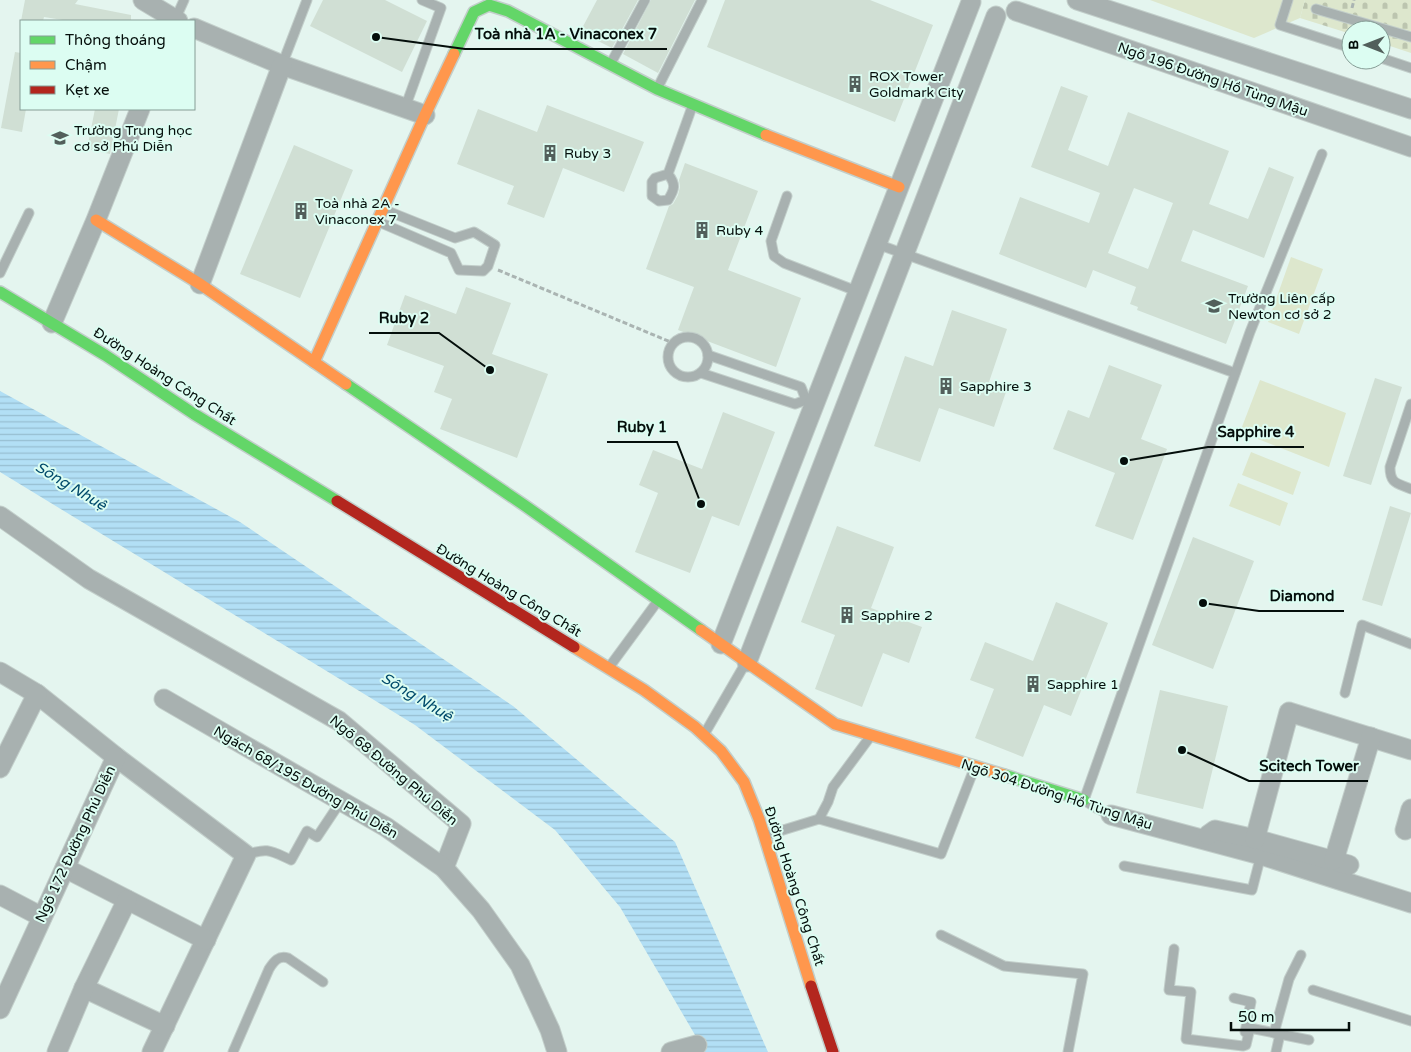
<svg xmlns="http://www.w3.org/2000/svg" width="1411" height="1052" viewBox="0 0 1411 1052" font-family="'Varela Round',sans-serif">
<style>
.cemetery{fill:url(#cemetery-stones)}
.park{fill:#dde7cd}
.water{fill:url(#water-rules)}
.building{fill:#d0dfd4;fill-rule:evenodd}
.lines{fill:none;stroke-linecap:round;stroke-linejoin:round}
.lane-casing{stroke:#c2ceca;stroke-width:11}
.street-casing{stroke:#c2ceca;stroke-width:21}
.fast-casing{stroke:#c2ceca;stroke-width:14}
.slow-casing{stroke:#c2ceca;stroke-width:14}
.jam-casing{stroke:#c2ceca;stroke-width:14}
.path{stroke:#aab4b2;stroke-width:3;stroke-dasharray:5 2.5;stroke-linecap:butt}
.lane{stroke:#a8b1b0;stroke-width:9}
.street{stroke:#a8b1b0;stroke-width:19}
.fast{stroke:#63d668;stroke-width:11}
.slow{stroke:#ff974d;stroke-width:11}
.jam{stroke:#b3261e;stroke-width:11}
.labels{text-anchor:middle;stroke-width:4;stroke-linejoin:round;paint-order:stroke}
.poi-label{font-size:14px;fill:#040e0b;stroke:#dcfdf2;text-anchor:start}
.street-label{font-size:14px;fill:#040e0b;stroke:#dcfdf2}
.water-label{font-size:15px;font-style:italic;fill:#004a6b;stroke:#dcfdf2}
.leader{fill:none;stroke:#040e0b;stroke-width:2}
.callout-dot{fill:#040e0b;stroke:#dcfdf2;stroke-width:2}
.callout-label{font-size:15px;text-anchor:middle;font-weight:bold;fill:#040e0b;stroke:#dcfdf2;stroke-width:4;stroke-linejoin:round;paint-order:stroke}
</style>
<defs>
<pattern id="cemetery-stones" width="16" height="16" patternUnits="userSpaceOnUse" patternTransform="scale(1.25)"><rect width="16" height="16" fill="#dde7cd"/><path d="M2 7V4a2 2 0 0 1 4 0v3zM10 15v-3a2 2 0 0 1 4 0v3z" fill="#bcc5af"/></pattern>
<pattern id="water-rules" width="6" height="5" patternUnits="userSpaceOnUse" patternTransform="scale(1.25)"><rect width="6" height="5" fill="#b2dff5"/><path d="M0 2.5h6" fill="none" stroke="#97bed1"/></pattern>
</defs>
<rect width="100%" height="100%" fill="#e4f5ef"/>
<polygon class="cemetery" points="1305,0 1411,0 1411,53 1381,43 1381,30 1351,30 1351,34 1300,18"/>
<g class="park">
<polygon points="1150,0 1305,0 1300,18 1254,38"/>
<polygon points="1291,257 1323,269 1299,334 1268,322"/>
<polygon points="1260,380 1346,413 1329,467 1240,432"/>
<polygon points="1251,452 1301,472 1293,495 1242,475"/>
<polygon points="1238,483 1288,503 1280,526 1229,506"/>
</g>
<polygon class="water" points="0,391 240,522 513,706 675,842 768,1052 705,1052 620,907 555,830 415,725 0,472"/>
<g class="building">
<polygon points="25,0 78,0 75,4 131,15 131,21 69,21 44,17 43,21 21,21"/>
<polygon points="323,0 385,0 427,21 402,72 310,26"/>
<polygon points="597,0 638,0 612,48 580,32"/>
<polygon points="651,0 695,0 658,73 623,54"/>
<polygon points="725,0 870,0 933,25 895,122 707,47"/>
<polygon points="15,52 21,53 21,109 26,109 22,132 1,128"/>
<path d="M1061,86l27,10 -20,54 40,16 20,-54 101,39 -20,53 39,15 21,-52 25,10 -30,81 -71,-28 -12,31 67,25 -22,58 -89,-34 1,-3 -8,-3 6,-17 -43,-17 -7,18 -87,-34 21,-57 69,26 11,-30 -69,-26zM1134,188l39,15 -25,66 -40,-16z"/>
<polygon points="547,105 644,142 624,192 563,168 544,218 507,204 514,186 457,164 478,109 537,132"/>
<polygon points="95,109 119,109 110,154 87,149"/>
<polygon points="294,145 353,170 300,298 240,274"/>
<polygon points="685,163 758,191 728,270 801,298 776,367 678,330 694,287 646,269 669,206 673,204 678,195 680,187 679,180"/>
<polygon points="466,287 511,303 492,354 548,374 517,458 440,429 452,399 434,392 444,366 387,345 405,295 456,314"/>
<polygon points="952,310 1007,329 989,382 1007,389 994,427 939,408 920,462 874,446 905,356 933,366"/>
<polygon points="1109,365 1162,385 1141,439 1167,449 1133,540 1095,526 1115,473 1053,449 1068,410 1089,418"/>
<polygon points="1375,378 1402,387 1371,485 1343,476"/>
<polygon points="723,412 775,432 739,526 712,516 690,573 635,552 658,493 639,485 653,450 702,469"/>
<polygon points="1390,506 1411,513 1382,606 1362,600"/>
<polygon points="837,526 894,547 871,608 922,627 909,663 883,653 862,707 815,689 835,635 801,622"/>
<polygon points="1193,537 1254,561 1213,669 1152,645"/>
<polygon points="1056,602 1108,623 1071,716 1044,705 1023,757 975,738 994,689 970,680 985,642 1033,661"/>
<polygon points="1160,690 1228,706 1203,809 1136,793"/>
</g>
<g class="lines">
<g class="lane-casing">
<g id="lane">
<polyline points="1288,0 1280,25 1351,48"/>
<polyline points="1316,9 1411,37"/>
<polyline points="175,20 184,0"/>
<polyline points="1381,58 1411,68"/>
<polyline points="611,63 645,0"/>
<polyline points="282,65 307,0"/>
<polyline points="658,87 702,0"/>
<polyline points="405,108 441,8 422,0"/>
<path d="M668,174c8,10 7,15 0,26l-9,1 -7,-5v-14l3,-4 13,-4 24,-67"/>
<polyline points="787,196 771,241 774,256 784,263 859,292"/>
<polyline points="379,222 451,253 459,270 483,271 488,266 495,245 474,232 455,238 385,210"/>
<polyline points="877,244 1235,373"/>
<polyline points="0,273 29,213"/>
<circle cx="688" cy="357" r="20"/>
<polyline points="708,355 801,387 806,400 815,403"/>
<polyline points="701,373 795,404 806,400"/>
<path d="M1411,404l-21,63c0,17 7,16 21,22"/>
<polyline points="610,666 657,602"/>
<polyline points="1345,693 1362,625 1411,644"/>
<polyline points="705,733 745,664"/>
<polyline points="1111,815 1096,808 1084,800 1250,332 1322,154"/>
<polyline points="819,819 828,802 833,787 870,737"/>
<polyline points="767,835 819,819 941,854 974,769"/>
<path d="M246,855c22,-8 25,-4 45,5l16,-29 10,6 24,-36"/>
<polyline points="1124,866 1252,890 1261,855"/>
<polyline points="941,935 1004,966 1083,974 1068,1052"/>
<polyline points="1174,949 1169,990 1191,992 1186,1039 1243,1046 1246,1045 1250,1028 1309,1040"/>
<polyline points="1313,990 1411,1021"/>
<polyline points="1234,998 1251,1002 1245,1032"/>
<polyline points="1274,1033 1289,979 1301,955"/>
<path d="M233,1052l36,-83c5,-8 10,-14 19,-11l35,24"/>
<polyline points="1276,1052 1280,1034"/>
</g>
</g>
<g class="street-casing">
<g id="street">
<polyline points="143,0 178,21"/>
<polyline points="1077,0 1411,109"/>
<polyline points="1016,11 1411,147"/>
<polyline points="194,28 282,65 425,115"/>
<polyline points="200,284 282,65"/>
<polyline points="52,323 96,220 140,109"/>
<polyline points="0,516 89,579 339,721 461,824 444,868"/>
<polyline points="721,644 971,2"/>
<polyline points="747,662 996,16"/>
<polyline points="0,672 37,694 116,757 246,855 152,1052"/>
<polyline points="164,699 386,827 444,868 481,910 520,965 550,1030 557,1052"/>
<polyline points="0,768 37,694"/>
<polyline points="1111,815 1261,855 1411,903"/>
<polyline points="1405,830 1411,809"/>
<polyline points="1208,835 1215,830 1255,839 1349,865"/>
<polyline points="1255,839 1289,712 1411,750"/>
<polyline points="1334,860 1371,737"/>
<polyline points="65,868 206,940"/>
<polyline points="0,895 42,917"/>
<polyline points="84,988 165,1026"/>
<polyline points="0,1009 116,757"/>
<polyline points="57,1052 84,988 127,900"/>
<polyline points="671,1052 697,1045"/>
</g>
</g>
<g class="fast-casing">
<g id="fast">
<polyline points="454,54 474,12 489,5 508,11 657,89 766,135"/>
<polyline points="0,292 105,355 194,414 337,501"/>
<polyline points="346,384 524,505 701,630"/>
<polyline points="1004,775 1084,800"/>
</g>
</g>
<g class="slow-casing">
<g id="slow">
<polyline points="766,135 899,187"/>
<polyline points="96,220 200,284 346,384"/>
<polyline points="314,362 425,115 454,54"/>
<polyline points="701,630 835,724 1004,775"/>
<polyline points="574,647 644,690 695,727 721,751 744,782 759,819 811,986"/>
</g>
</g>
<g class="jam-casing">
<g id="jam">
<polyline points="337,501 574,647"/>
<polyline points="811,986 833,1052"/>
</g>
</g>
<g class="path">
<polyline points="1352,8 1354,0"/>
<polyline points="498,270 673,343"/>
</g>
<use href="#lane" class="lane"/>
<use href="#street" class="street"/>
<use href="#fast" class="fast"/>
<use href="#slow" class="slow"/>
<use href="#jam" class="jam"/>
</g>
<defs>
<g id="building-bare" transform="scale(1.35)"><path d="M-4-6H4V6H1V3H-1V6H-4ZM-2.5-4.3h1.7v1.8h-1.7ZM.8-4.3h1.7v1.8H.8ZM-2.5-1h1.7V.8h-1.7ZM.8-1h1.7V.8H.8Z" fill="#525f5b" stroke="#dcfdf2" stroke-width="2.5" paint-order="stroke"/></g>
<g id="school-bare" transform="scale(1.35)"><path d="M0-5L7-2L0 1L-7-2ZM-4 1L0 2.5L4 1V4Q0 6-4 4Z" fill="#525f5b" stroke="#dcfdf2" stroke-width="2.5" paint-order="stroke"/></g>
</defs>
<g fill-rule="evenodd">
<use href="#building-bare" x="855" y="84"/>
<use href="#school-bare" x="60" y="138"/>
<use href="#building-bare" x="550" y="153"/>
<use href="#building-bare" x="301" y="211"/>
<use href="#building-bare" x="702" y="230"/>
<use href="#school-bare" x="1214" y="306"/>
<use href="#building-bare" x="946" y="386"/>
<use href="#building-bare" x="847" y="615"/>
<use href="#building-bare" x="1033" y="684"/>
</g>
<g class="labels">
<g class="poi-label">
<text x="869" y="81">ROX Tower<tspan x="869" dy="16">Goldmark City</tspan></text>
<text x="74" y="135">Trường Trung học<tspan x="74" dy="16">cơ sở Phú Diễn</tspan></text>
<text x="564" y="158">Ruby 3</text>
<text x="315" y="208">Toà nhà 2A -<tspan x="315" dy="16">Vinaconex 7</tspan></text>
<text x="716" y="235">Ruby 4</text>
<text x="1228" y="303">Trường Liên cấp<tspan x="1228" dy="16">Newton cơ sở 2</tspan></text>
<text x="960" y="391">Sapphire 3</text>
<text x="861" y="620">Sapphire 2</text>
<text x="1047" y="689">Sapphire 1</text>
</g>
<g class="street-label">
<text transform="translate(1213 79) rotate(19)" y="5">Ngõ 196 Đường Hồ Tùng Mậu</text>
<text transform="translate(165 376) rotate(33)" y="5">Đường Hoàng Công Chất</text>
<text transform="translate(509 590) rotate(31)" y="5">Đường Hoàng Công Chất</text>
<text transform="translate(394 770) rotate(40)" y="5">Ngõ 68 Đường Phú Diễn</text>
<text transform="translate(306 782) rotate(30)" y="5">Ngách 68/195 Đường Phú Diễn</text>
<text transform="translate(1057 794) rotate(18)" y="5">Ngõ 304 Đường Hồ Tùng Mậu</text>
<text transform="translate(75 844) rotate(-65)" y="5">Ngõ 172 Đường Phú Diễn</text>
<text transform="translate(795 886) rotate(72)" y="5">Đường Hoàng Công Chất</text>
</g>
<g class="water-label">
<text transform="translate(71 486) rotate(31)" y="5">Sông Nhuệ</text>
<text transform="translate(417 697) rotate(31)" y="5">Sông Nhuệ</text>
</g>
</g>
<path class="leader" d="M376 37L465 49H667M490 370L439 333H369M701 504L677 442H607M1124 461L1208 447H1304M1203 603L1259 611H1344M1182 750L1249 781H1368"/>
<g class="callout-dot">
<circle cx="376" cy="37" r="5"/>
<circle cx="490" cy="370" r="5"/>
<circle cx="701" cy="504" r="5"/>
<circle cx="1124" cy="461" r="5"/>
<circle cx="1203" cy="603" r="5"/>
<circle cx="1182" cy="750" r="5"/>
</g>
<g class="callout-label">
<text x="566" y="39">Toà nhà 1A - Vinaconex 7</text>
<text x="404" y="323">Ruby 2</text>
<text x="642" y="432">Ruby 1</text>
<text x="1256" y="437">Sapphire 4</text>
<text x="1302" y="601">Diamond</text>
<text x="1309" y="771">Scitech Tower</text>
</g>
<rect x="20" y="20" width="175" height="90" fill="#dcfdf2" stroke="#869d96"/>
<rect x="30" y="36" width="25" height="8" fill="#63d668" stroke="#869d96"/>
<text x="65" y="45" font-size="15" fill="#040e0b">Thông thoáng</text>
<rect x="30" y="61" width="25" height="8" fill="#ff974d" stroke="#869d96"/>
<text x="65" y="70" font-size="15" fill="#040e0b">Chậm</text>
<rect x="30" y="86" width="25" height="8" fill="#b3261e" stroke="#869d96"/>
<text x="65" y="95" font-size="15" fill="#040e0b">Kẹt xe</text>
<g transform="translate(1366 45) rotate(270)"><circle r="24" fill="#dcfdf2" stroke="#869d96"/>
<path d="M0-4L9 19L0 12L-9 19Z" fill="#525f5b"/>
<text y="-8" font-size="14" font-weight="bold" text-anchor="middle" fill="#040e0b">B</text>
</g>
<path d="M1231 1022v8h118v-8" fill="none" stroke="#040e0b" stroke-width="2.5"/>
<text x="1238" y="1022" font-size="15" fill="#040e0b" stroke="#dcfdf2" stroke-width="4" paint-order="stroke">50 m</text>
</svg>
